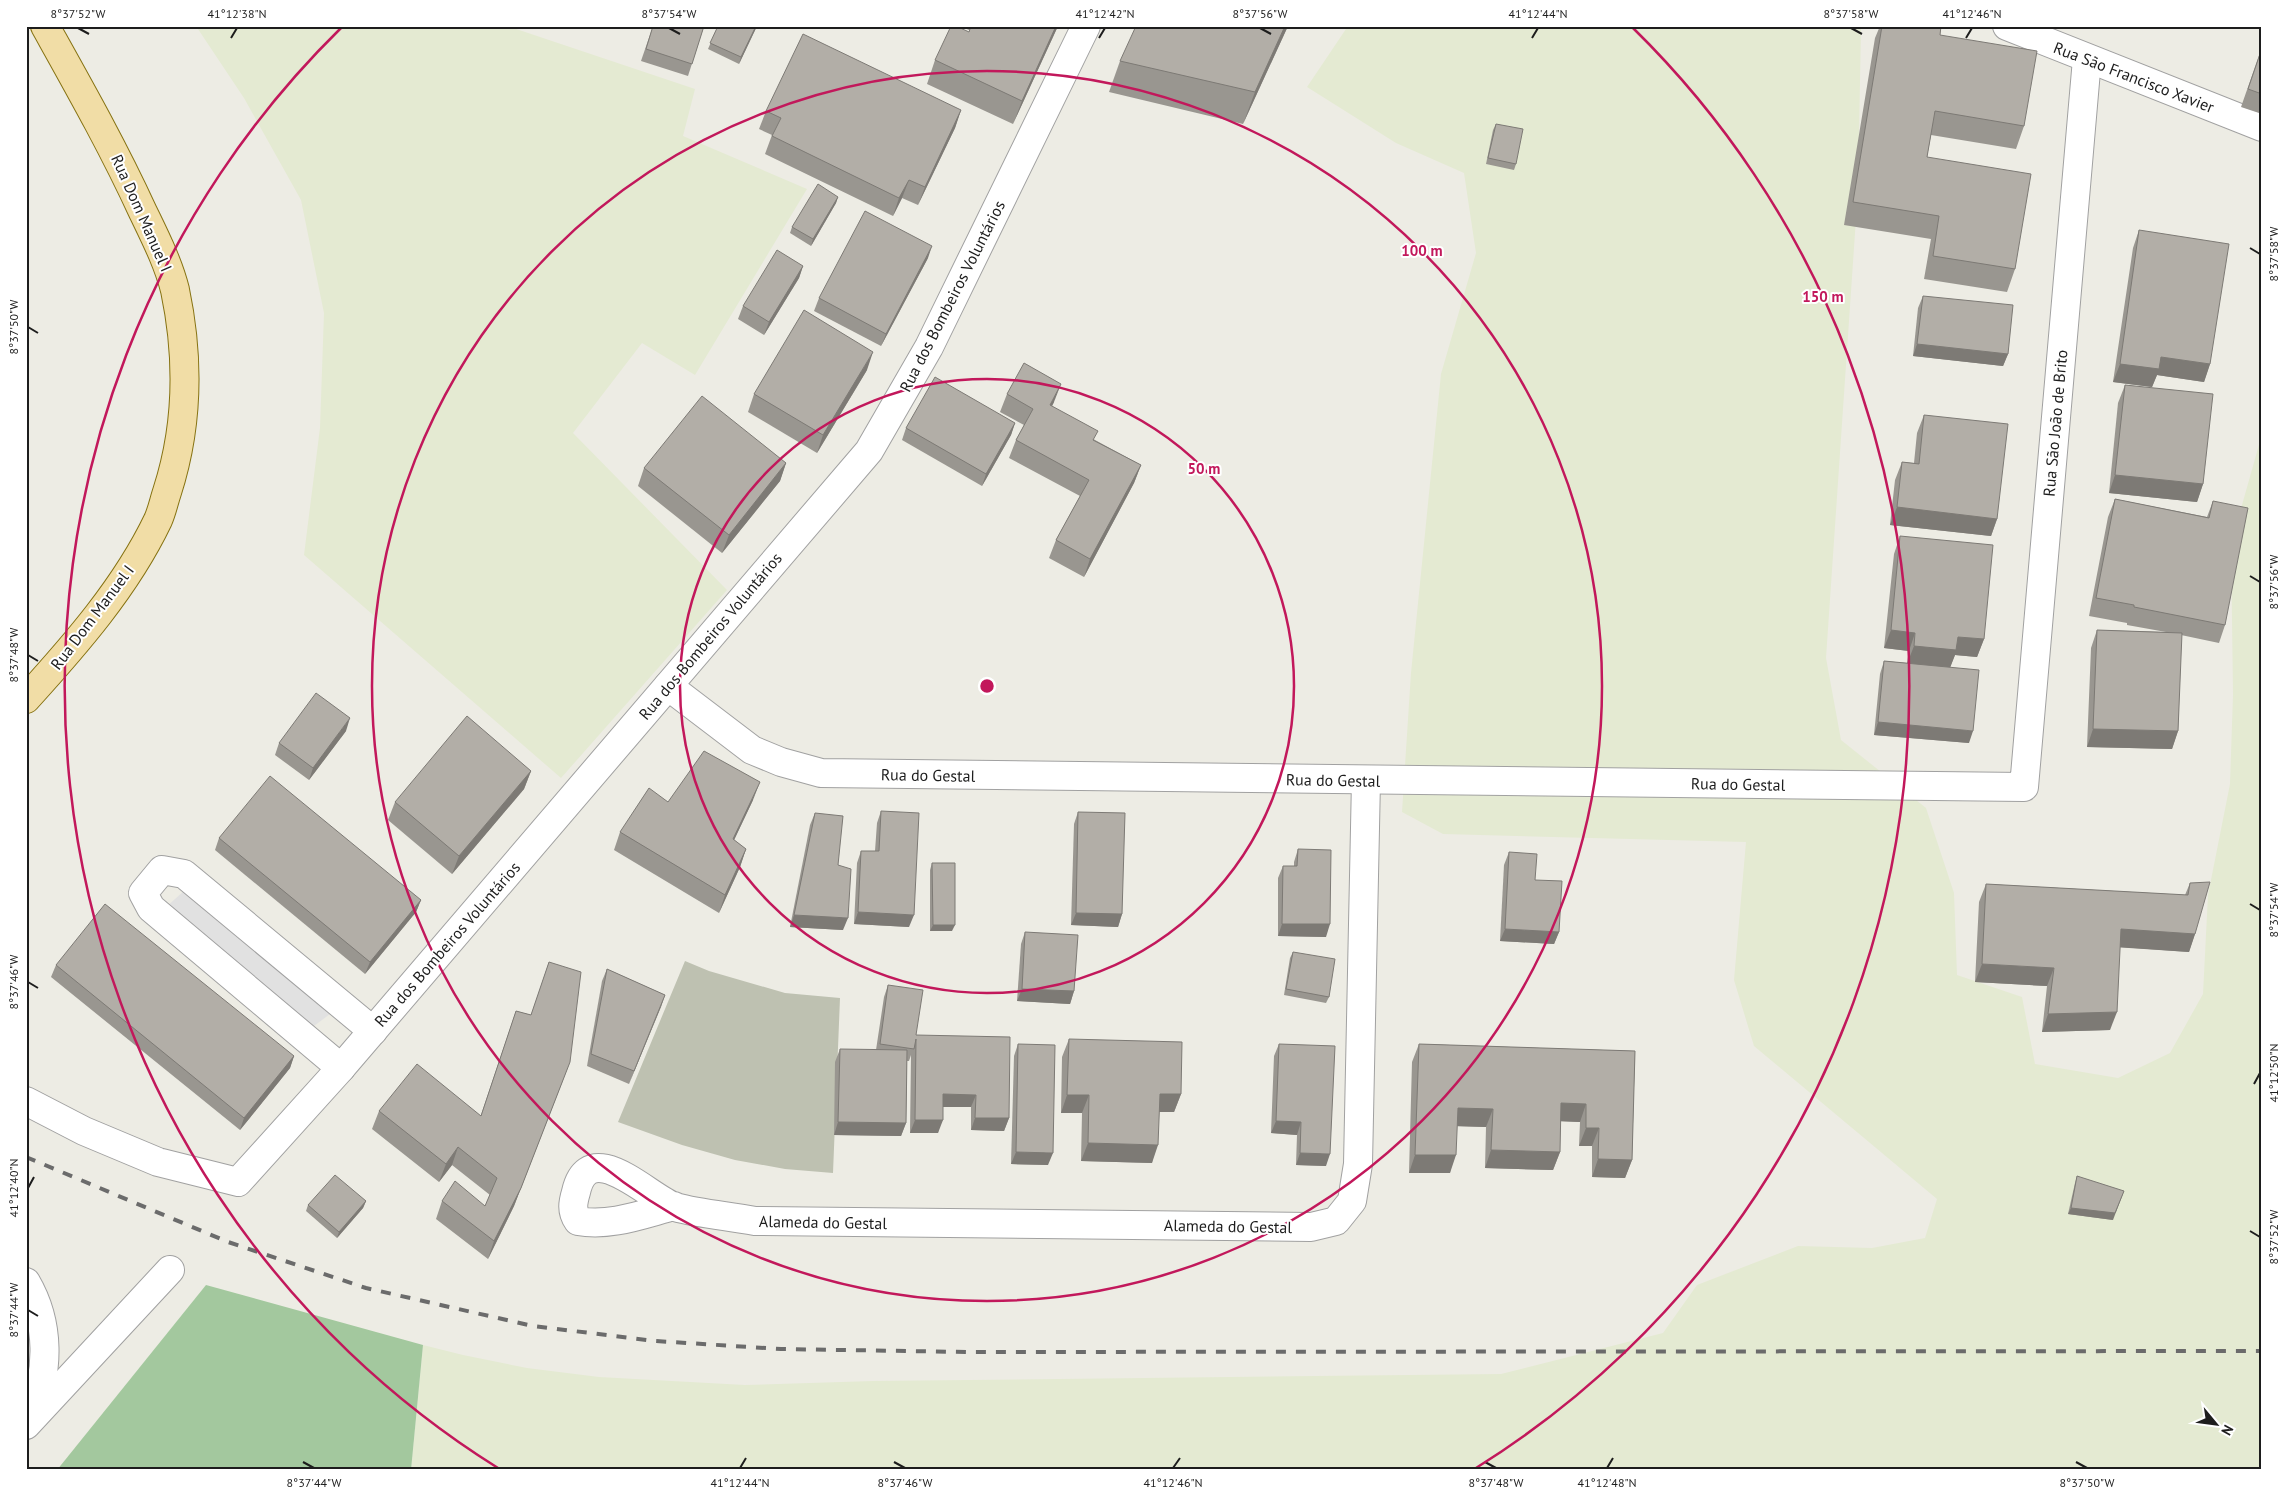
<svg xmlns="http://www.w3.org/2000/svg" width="2288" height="1496" viewBox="0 0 2288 1496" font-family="'PT Sans',sans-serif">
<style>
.construction{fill:#bec1b1}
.farmland{fill:#e4ead2}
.forest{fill:#a3c89e}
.parking{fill:#e1e1e1}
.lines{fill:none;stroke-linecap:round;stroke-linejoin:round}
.minor-casing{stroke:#a1a1a1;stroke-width:30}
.major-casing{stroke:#867211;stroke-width:30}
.minor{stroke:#fff;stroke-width:28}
.major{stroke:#f1dda6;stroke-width:28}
.rail{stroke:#6b6b6b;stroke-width:4;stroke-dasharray:10 10;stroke-linecap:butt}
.wall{fill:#999690}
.shaded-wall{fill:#7d7a75}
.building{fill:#b2aea7;stroke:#7d7a75}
.ticks{fill:none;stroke:#1d1d1d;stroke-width:2}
.ring{fill:none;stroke:#c2185b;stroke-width:2.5}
.labels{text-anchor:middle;stroke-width:4;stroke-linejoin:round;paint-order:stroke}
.street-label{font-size:16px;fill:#1d1d1d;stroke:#fff}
.centre{fill:#c2185b;stroke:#fff;stroke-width:2.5}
.ring-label{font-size:15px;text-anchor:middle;font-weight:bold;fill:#c2185b;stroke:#fff;stroke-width:4;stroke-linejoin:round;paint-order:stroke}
.neatline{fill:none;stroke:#1d1d1d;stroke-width:2}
.ticks-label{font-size:12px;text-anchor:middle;fill:#1d1d1d}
</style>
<rect width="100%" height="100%" fill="#edece4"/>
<polygon class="construction" points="685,961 709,971 785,993 840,998 833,1173 785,1169 735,1160 682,1145 618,1122"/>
<g class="farmland">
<polygon points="196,26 507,26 695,89 683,136 807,189 695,375 642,343 573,433 727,590 561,778 304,555 320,428 324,313 301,200 244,98"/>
<polygon points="1348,26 1858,26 1861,29 1858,189 1826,658 1841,740 1926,808 1954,893 1957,975 2022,997 2035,1064 2118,1078 2170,1053 2203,994 2208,895 2230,784 2233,695 2231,544 2262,434 2262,1470 411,1470 423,1345 463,1355 527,1368 599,1377 745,1385 873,1381 1501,1374 1663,1333 1697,1285 1798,1246 1872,1248 1925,1238 1937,1199 1754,1046 1734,980 1746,842 1443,834 1402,812 1411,673 1441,374 1476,253 1464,173 1396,143 1307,87"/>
</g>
<polygon class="forest" points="206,1285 423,1345 411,1470 57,1470"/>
<polygon class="parking" points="185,890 334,1011 310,1029 165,908"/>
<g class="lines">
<g class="minor-casing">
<g id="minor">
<polyline points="2007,26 2262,127"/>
<polyline points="668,686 752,750 781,762 821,773 2024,787 2087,59"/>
<polyline points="341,1068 151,908 143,893 162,870 184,874 373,1031"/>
<polyline points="26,1101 84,1131 158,1162 238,1182 341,1068 869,451 929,347 1086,26"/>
<path d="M674,1206c-31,8 -64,21 -96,15 -7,-10 -5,-19 -2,-29 13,-58 73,6 99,15 25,7 54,9 80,14l556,6 25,-6 16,-20 6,-37 8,-384"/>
<path d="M26,1282c24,41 24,90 4,133"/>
<polyline points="26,1425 170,1270"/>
</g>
</g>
<g class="major-casing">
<path id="major" d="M26,699c49,-54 100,-112 132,-179 4,-9 6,-19 9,-28 21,-65 22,-135 8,-202 -7,-28 -21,-55 -33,-80 -29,-63 -63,-123 -97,-184"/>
</g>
<use href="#minor" class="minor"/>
<use href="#major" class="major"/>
<polyline class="rail" points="26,1157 228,1242 366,1288 533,1326 655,1341 781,1349 967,1352 2262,1351"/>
</g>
<g class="wall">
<polygon points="653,26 704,26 688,76 641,61"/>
<polygon points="718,26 757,26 739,64 708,49"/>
<polygon points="960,26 1058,26 1013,124 927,84 935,60 969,32 969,30"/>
<polygon points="1288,26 1243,124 1109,92 1120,61"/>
<polygon points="1880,26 1941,26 1940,35 2024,126 2016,149 1931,135 1927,157 2015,269 2007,292 1924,279 1931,239 1844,225 1875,38"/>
<polygon points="2262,47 2262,114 2241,107"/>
<polygon points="961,110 955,128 918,205 902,198 893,216 765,154 772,135 759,129 766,111"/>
<polygon points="1496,124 1516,164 1514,170 1486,164 1493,130"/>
<polygon points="838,197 836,203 811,246 790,233 792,227"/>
<polygon points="2139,230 2210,364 2204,382 2157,375 2152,387 2113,382 2133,248"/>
<polygon points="928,258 881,346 814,311 819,298"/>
<polygon points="803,266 799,278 764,335 738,319 743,306"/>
<polygon points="1923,296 2008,354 2003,366 1913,356 1918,308"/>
<polygon points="867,370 817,453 748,412 754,394"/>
<polygon points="2125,385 2203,484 2197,502 2109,493 2118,403"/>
<polygon points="1007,394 1054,402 1052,406 1095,440 1141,465 1134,483 1084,577 1049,558 1056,540 1080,496 1009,458 1016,440 1024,425 1000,412"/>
<polygon points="1924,415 1997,519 1991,536 1890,525 1895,480 1902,462 1914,463 1917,433"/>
<polygon points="1015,423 1011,435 982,486 902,440 906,428"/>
<polygon points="786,463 780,481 722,553 638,486 644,468"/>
<polygon points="2115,499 2207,517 2213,501 2225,625 2219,643 2181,635 2178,731 2172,749 2087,747 2091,648 2097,630 2166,632 2127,625 2127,623 2089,616 2108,517"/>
<polygon points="1900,536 1984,639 1977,657 1955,655 1950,667 1969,743 1874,735 1880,674 1884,661 1907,663 1909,651 1884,648 1894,554"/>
<polygon points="346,731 309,780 275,755 279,743"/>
<polygon points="531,771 524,789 452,874 388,820 395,802"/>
<polygon points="753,800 734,840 746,849 740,867 719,913 614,850 620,832 668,802"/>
<polygon points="881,811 909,927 854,924 857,863 861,851 875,851 877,823"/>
<polygon points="1078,812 1122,914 1118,927 1071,925 1074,824"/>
<polygon points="815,813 838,865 843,930 790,927 810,825"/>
<polygon points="219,838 421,900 416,912 365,974 215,850"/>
<polygon points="1298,849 1326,937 1278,936 1278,878 1283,866 1294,866 1294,862"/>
<polygon points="1509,852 1535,880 1559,932 1554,944 1500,941 1504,865"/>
<polygon points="932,863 952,931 930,931 930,870"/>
<polygon points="2190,883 2195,934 2189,952 2120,947 2110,1030 2042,1032 2047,986 1975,982 1979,902 1986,884 2185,895"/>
<polygon points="1025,932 1074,991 1070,1004 1017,1001 1021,944"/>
<polygon points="1293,952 1329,997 1326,1003 1284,995 1290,958"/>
<polygon points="549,962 563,1079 514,1206 488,1259 436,1219 442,1201 485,1206 490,1195 452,1165 439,1182 372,1129 379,1111 481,1115 516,1011 531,1015"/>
<polygon points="56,965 294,1056 290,1068 240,1130 51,977"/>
<polygon points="607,969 665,995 629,1084 587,1066 602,981"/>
<polygon points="888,985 916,1035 1009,1118 1004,1131 971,1130 971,1107 943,1107 938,1133 910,1133 911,1055 909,1061 907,1061 906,1123 901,1136 834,1135 835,1062 840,1049 876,1050 884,997"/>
<polygon points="1069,1039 1181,1094 1174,1112 1159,1112 1152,1163 1081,1161 1082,1113 1061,1113 1062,1057"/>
<polygon points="1018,1044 1048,1165 1011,1164 1014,1056"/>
<polygon points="1279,1044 1326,1166 1296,1165 1297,1135 1271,1133 1274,1056"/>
<polygon points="1419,1044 1635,1051 1632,1160 1625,1178 1592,1177 1592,1146 1579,1146 1580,1122 1560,1121 1560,1152 1553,1170 1485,1168 1486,1127 1457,1126 1450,1173 1409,1173 1412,1062"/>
<polygon points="2077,1176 2113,1220 2068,1214 2075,1183"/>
<polygon points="366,1201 363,1208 337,1238 306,1211 308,1205"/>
</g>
<g class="shaded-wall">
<polygon points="756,26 757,26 739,64 741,57"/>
<polygon points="1056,26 1058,26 1013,124 1022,101"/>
<polygon points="1285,26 1288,26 1243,124 1255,92"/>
<polygon points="961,110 955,128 918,205 925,187"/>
<polygon points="909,180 902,198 893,216 899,198"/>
<polygon points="838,197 836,203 811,246 813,239"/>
<polygon points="932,246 928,258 881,346 886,334"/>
<polygon points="803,266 799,278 764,335 769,322"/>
<polygon points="1917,344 2008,354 2003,366 1913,356"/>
<polygon points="873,352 867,370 817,453 823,435"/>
<polygon points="2161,357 2210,364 2204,382 2157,375 2152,387 2113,382 2120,364"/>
<polygon points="1061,384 1054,402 1043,423 1050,405"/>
<polygon points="1015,423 1011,435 982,486 986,474"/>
<polygon points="786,463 780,481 722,553 729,535"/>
<polygon points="1141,465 1134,483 1084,577 1090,559"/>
<polygon points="2115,475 2203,484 2197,502 2109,493"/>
<polygon points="1897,507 1997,519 1991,536 1890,525"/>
<polygon points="1891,630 1915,633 1909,651 1884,648"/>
<polygon points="1958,637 1984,639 1977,657 1955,655 1950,668 1907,664 1914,646"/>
<polygon points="350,718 346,731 309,780 313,768"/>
<polygon points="1878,722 1973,731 1969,743 1874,735"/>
<polygon points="2093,729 2178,731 2172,749 2087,747"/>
<polygon points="531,771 524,789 452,874 459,856"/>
<polygon points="760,782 753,800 726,857 733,839"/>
<polygon points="746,849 740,867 719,913 725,895"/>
<polygon points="421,900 416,912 365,974 370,962"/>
<polygon points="858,912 914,915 909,927 854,924"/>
<polygon points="1076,913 1122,914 1118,927 1071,925"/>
<polygon points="794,915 848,918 843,930 790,927"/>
<polygon points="1282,924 1330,924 1326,937 1278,936"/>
<polygon points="933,925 955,925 952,931 930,931"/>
<polygon points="1505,929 1559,932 1554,944 1500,941"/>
<polygon points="2121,929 2195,934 2189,952 2114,947"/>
<polygon points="1982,964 2054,968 2047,986 1975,982"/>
<polygon points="1022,989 1074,991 1070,1004 1017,1001"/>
<polygon points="665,995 661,1007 629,1084 634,1071"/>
<polygon points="2117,1012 2110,1030 2042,1032 2048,1014"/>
<polygon points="294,1056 290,1068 240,1130 244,1118"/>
<polygon points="570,1062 514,1206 488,1259 494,1241"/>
<polygon points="943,1094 976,1095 971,1107 939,1107"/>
<polygon points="1160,1094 1181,1094 1174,1112 1153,1112"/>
<polygon points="1067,1095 1089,1095 1082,1113 1061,1113"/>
<polygon points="1561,1103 1586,1104 1580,1122 1554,1121"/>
<polygon points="1458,1108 1493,1109 1486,1127 1451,1126"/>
<polygon points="975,1118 1009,1118 1004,1131 971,1130"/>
<polygon points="915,1120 943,1120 938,1133 910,1133"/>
<polygon points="1276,1121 1301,1122 1297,1135 1271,1133"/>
<polygon points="838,1122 906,1123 901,1136 834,1135"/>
<polygon points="1586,1128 1599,1128 1592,1146 1579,1146"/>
<polygon points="1088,1143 1158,1145 1152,1163 1081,1161"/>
<polygon points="458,1147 452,1165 439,1182 446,1164"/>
<polygon points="1491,1150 1560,1152 1553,1170 1485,1168"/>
<polygon points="1016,1152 1053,1153 1048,1165 1011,1164"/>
<polygon points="1300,1153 1330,1154 1326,1166 1296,1165"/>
<polygon points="1415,1155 1456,1155 1450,1173 1409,1173"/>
<polygon points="1598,1159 1632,1160 1625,1178 1592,1177"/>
<polygon points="2124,1191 2113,1220 2068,1214 2071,1208"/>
<polygon points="366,1201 363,1208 337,1238 339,1232"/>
</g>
<g class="building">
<polygon points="653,26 704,26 692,64 646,49"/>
<polygon points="718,26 756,26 741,57 710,43"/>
<polygon points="951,26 956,26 969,32 971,26 1056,26 1022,101 935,60"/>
<polygon points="1136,26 1285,26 1255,92 1120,61"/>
<polygon points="1882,26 1941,26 1940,35 2037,51 2024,126 1935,111 1927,157 2031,174 2015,269 1933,256 1939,216 1853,202"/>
<polygon points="803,34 961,110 925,187 909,180 899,198 772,136 781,118 766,111"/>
<polygon points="2262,48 2262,94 2248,89"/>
<polygon points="1496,124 1523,129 1516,164 1488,158"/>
<polygon points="818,184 838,197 813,239 792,227"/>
<polygon points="865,211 932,246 886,334 819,298"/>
<polygon points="2139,230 2229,244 2210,364 2161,357 2159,369 2120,364"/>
<polygon points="777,250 803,266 769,322 743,306"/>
<polygon points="1923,296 2013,305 2008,354 1917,344"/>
<polygon points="804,310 873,352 823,435 754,394"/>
<polygon points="1024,363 1061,384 1050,405 1098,431 1093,440 1141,465 1090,559 1056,540 1089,480 1016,440 1033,409 1007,394"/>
<polygon points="935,377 1015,423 986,474 906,428"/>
<polygon points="2125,385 2213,394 2203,484 2115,475"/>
<polygon points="702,396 786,463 729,535 644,468"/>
<polygon points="1924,415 2008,424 1997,519 1897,507 1902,462 1919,464"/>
<polygon points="2115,499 2209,518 2213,501 2248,508 2225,625 2134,607 2134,605 2096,598"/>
<polygon points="1900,536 1993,545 1984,639 1958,637 1956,650 1914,646 1915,633 1891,630"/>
<polygon points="2097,630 2182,633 2178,731 2093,729"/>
<polygon points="1884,661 1979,670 1973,731 1878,722"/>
<polygon points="316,693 350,718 313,768 279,743"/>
<polygon points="467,716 531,771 459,856 395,802"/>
<polygon points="704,751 760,782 733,839 746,849 725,895 620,832 649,788 668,802"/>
<polygon points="270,776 421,900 370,962 219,838"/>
<polygon points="881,811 919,813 914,915 858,912 861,851 879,851"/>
<polygon points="1078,812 1125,813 1122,914 1076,913"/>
<polygon points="815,813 843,816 838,865 851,869 848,918 794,915"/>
<polygon points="1298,849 1331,850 1330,924 1282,924 1283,866 1297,866"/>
<polygon points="1509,852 1537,854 1535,880 1562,881 1559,932 1505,929"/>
<polygon points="932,863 955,863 955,925 933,925"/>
<polygon points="2210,882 2195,934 2121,929 2117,1012 2048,1014 2054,968 1982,964 1986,884 2188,895 2190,883"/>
<polygon points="105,904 294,1056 244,1118 56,965"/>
<polygon points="1025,932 1078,935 1074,991 1022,989"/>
<polygon points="1293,952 1335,959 1329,997 1286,989"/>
<polygon points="549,962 581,972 570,1062 521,1188 494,1241 442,1201 455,1181 485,1206 497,1178 458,1147 446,1164 379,1111 417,1064 481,1116 516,1011 531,1015"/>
<polygon points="607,969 665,995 634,1071 591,1054"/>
<polygon points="888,985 923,990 916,1035 1010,1037 1009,1118 975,1118 976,1095 943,1094 943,1120 915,1120 916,1039 914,1049 880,1044"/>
<polygon points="1069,1039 1182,1042 1181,1094 1160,1094 1158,1145 1088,1143 1089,1095 1067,1095"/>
<polygon points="1018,1044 1055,1045 1053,1153 1016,1152"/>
<polygon points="1279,1044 1335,1046 1330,1154 1300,1153 1301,1122 1276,1121"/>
<polygon points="1419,1044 1635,1051 1632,1160 1598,1159 1599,1128 1586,1128 1586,1104 1561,1103 1560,1152 1491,1150 1493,1109 1458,1108 1456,1155 1415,1155"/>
<polygon points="840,1049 907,1050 906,1123 838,1122"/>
<polygon points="335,1175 366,1201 339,1232 308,1205"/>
<polygon points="2077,1176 2124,1191 2115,1213 2071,1208"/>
</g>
<path class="ticks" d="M78,28l11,6M669,28l11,6M1260,28l11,6M1851,28l11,6M231,38l6,-10M1099,38l6,-10M1532,38l6,-10M1966,38l6,-10M2250,248l10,6M28,327l10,6M2250,576l10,6M28,655l10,6M2250,904l10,6M28,982l10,6M2254,1084l6,-11M28,1188l6,-11M2250,1231l10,6M28,1310l10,6M303,1462l11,6M894,1462l11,6M1485,1462l11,6M2076,1462l11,6M740,1468l6,-10M1173,1468l7,-10M1607,1468l6,-10"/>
<g class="ring">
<circle cx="987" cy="686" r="307"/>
<circle cx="987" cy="686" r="615"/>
<path d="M498 1468A922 922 0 0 1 341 28M1633 28A922 922 0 0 1 1476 1468"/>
</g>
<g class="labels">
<g class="street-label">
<text transform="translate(2134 77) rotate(21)" y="6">Rua São Francisco Xavier</text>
<text transform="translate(142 213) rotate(66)" y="6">Rua Dom Manuel I</text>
<text transform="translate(952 296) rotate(-63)" y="6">Rua dos Bombeiros Voluntários</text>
<text transform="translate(2055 423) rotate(-85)" y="6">Rua São João de Brito</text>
<text transform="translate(92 617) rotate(-53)" y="6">Rua Dom Manuel I</text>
<text transform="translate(710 636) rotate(-50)" y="6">Rua dos Bombeiros Voluntários</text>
<text transform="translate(928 775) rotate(1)" y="6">Rua do Gestal</text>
<text transform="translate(1333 780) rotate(1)" y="6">Rua do Gestal</text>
<text transform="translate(1738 784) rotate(1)" y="6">Rua do Gestal</text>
<text transform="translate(447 944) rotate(-49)" y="6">Rua dos Bombeiros Voluntários</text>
<text transform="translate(823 1222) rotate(1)" y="6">Alameda do Gestal</text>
<text transform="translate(1228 1226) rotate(1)" y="6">Alameda do Gestal</text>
</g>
</g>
<circle cx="987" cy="686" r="8" class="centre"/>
<g class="ring-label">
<text x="1422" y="256">100 m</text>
<text x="1823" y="302">150 m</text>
<text x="1204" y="474">50 m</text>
</g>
<rect width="2288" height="1496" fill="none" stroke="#ffffff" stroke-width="55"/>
<g transform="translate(2216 1424) rotate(119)" stroke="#ffffff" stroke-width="4" paint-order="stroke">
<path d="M0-4L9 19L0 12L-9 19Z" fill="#1d1d1d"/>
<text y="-8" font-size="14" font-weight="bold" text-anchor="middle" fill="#1d1d1d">N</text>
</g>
<rect x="28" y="28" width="2232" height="1440" class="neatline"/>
<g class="ticks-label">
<text x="78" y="18">8°37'52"W</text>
<text x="237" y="18">41°12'38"N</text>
<text x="669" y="18">8°37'54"W</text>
<text x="1105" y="18">41°12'42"N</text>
<text x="1260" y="18">8°37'56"W</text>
<text x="1538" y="18">41°12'44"N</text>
<text x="1851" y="18">8°37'58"W</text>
<text x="1972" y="18">41°12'46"N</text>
<text transform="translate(2274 254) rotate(-90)" y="4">8°37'58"W</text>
<text transform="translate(14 327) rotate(-90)" y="4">8°37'50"W</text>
<text transform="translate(2274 582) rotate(-90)" y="4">8°37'56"W</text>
<text transform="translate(14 655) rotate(-90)" y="4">8°37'48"W</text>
<text transform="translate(2274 910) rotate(-90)" y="4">8°37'54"W</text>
<text transform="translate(14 982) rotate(-90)" y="4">8°37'46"W</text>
<text transform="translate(2274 1073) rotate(-90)" y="4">41°12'50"N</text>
<text transform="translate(14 1188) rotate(-90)" y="4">41°12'40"N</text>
<text transform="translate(2274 1237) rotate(-90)" y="4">8°37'52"W</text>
<text transform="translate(14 1310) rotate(-90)" y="4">8°37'44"W</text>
<text x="314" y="1487">8°37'44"W</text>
<text x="740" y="1487">41°12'44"N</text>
<text x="905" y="1487">8°37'46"W</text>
<text x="1173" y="1487">41°12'46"N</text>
<text x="1496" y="1487">8°37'48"W</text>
<text x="1607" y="1487">41°12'48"N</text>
<text x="2087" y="1487">8°37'50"W</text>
</g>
</svg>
